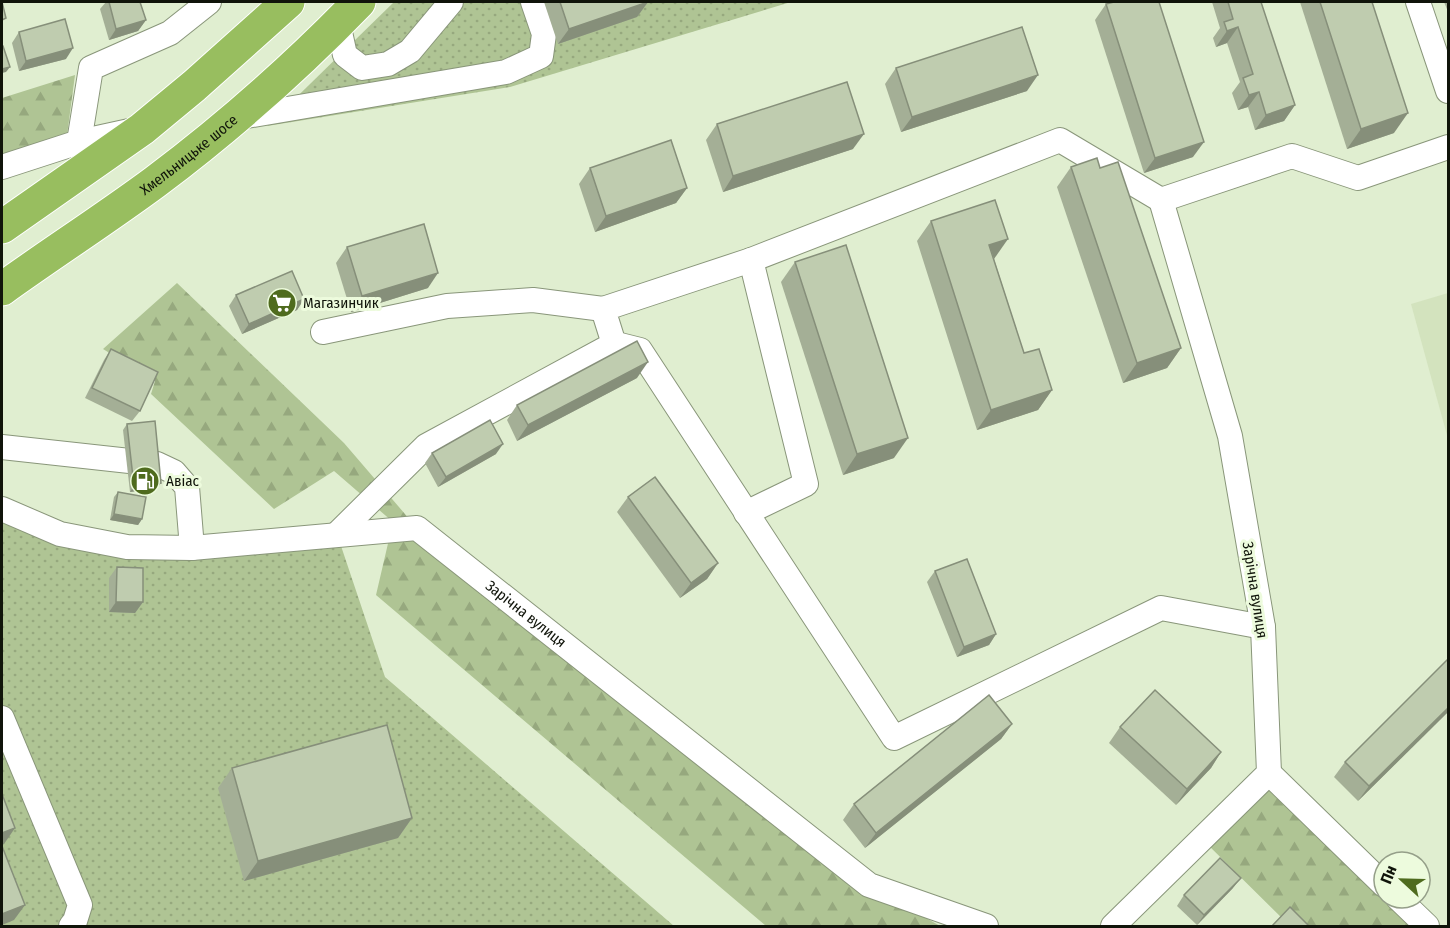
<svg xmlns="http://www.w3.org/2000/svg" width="1450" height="928" viewBox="0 0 1450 928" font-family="'Fira Sans Condensed',sans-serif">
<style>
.built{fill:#d3e3be}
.grass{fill:url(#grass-dots)}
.forest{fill:url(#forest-firs)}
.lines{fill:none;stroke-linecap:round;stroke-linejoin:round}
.minor-casing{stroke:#89967a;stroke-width:26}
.highway-casing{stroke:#fff;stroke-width:35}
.minor{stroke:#fff;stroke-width:24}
.highway{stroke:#98be5f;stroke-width:33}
.wall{fill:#a4af96}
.shaded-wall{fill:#868f7a}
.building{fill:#bfccaf;stroke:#868f7a;stroke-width:1.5}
.labels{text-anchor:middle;stroke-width:6;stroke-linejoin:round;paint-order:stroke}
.street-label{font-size:15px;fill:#10140a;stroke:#edfbdd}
.poi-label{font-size:15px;fill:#10140a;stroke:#edfbdd;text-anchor:start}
</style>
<defs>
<pattern id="grass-dots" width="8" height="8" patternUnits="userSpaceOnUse" patternTransform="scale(1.5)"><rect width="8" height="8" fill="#afc494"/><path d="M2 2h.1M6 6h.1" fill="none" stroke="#96a87e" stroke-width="1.8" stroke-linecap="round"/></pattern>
<pattern id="forest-firs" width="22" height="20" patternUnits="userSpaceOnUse" patternTransform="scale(1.5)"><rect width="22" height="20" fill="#afc494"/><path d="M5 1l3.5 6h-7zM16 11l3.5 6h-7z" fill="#96a87e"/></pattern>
</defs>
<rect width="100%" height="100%" fill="#e0eed0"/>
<polygon class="built" points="1448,293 1448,439 1411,304"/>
<g class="grass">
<polygon points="394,2 791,2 510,87 267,126"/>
<polygon points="2,509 87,541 337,534 385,677 674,926 2,926"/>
</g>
<g class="forest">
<polygon points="75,75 67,135 2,156 2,98"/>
<polygon points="177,283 344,443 417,528 869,885 940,926 766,926 376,595 393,522 334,471 274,509 151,394 155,381 103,349"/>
<polygon points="1269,773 1384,885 1384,898 1398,898 1427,926 1290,926 1202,839"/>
</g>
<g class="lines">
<g class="minor-casing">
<g id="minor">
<polyline points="1418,2 1448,91"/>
<polyline points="338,23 345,55 362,68 388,64 410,51 451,2"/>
<polyline points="235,118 506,72 541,56 544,34 533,2"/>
<polyline points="79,142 91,68 170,33 209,2"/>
<polyline points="2,167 79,142 134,130"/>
<polyline points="323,332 447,306 533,300 603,309"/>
<polyline points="616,344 640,350 894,738 1161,608 1263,627"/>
<polyline points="2,447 157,464 174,472 187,487 192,548"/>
<path id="s1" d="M2,509l58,25 67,13 65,1 225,-20 452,357 117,41"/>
<polyline points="746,513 806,484 751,260"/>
<polyline points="337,534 426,446 614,344 603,309 751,260 1060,140 1161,200 1292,156 1358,178 1448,147"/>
<polyline points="2,718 80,905 75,921 71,926"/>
<polyline points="1269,773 1384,885"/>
<polyline points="1398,898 1427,926"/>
<polyline points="1113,926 1269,773 1263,627 1230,436 1161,200"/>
</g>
</g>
<g class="highway-casing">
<g id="highway">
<polyline points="2,227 142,129 194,86 288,2"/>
<path id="s2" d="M2,289c50,-36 103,-70 153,-107 72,-54 141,-115 204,-180"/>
</g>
</g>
<use href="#minor" class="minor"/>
<use href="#highway" class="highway"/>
</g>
<g class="wall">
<polygon points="106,2 140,2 146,20 138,31 109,40 100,9"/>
<polygon points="544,2 648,2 637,17 558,44"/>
<polygon points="1212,2 1261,2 1295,105 1284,121 1255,130 1248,107 1238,110 1232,93 1240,82 1227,43 1216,47 1213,38 1220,28"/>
<polygon points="1300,2 1372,2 1394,133 1347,149"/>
<polygon points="1444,2 1449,2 1449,14"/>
<polygon points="1106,4 1193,157 1144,173 1095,20"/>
<polygon points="19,32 66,59 19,71 12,43"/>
<polygon points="896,68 1027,91 901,132 885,84"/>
<polygon points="717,124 853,149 723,192 706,140"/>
<polygon points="1071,167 1100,168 1181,348 1167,368 1123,383 1057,187"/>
<polygon points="590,168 687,188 676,203 595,232 579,184"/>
<polygon points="931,221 994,259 1024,353 1052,390 1038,410 977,430 917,241"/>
<polygon points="347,247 428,288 351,312 336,263"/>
<polygon points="795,262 894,458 843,475 781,282"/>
<polygon points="236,295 304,299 297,310 242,334 229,306"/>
<polygon points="111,349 140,411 132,421 85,398 104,360"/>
<polygon points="637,378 517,441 507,420 517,405"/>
<polygon points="127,424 157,488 130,492 123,430"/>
<polygon points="432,453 496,454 438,487 425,463"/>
<polygon points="118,492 142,519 138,525 110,520 114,497"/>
<polygon points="628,497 718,563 707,579 680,598 617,512"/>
<polygon points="117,567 143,602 135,613 109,612 109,578"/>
<polygon points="935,571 996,634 989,645 957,657 927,582"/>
<polygon points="1449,658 1449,711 1358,801 1334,777 1345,762"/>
<polygon points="1012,724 1001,739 865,848 843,820 854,804"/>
<polygon points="1120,727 1221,752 1211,768 1176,805 1109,743"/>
<polygon points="232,768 412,818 398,838 244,881 218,788"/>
<polygon points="1233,888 1197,925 1177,906 1184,895"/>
</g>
<g class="shaded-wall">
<polygon points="648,2 637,17 558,44 569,29"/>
<polygon points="146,20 138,31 109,40 116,29"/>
<polygon points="1238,27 1227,43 1216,47 1227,31"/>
<polygon points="73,48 66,59 19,71 26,61"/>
<polygon points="10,67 6,72 2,73 2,69"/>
<polygon points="1038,75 1027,91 901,132 912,117"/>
<polygon points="1259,92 1248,107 1238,110 1249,95"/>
<polygon points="1295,105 1284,121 1255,130 1266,115"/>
<polygon points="1408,113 1394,133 1347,149 1361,129"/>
<polygon points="864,134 853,149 723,192 733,176"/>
<polygon points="1204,142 1193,157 1144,173 1155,158"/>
<polygon points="687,188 676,203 595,232 606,216"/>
<polygon points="1008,239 994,259 989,245"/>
<polygon points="438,273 428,288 351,312 362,296"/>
<polygon points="304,299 297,310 242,334 249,324"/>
<polygon points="1181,348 1167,368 1123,383 1137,363"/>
<polygon points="648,362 637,378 517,441 528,425"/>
<polygon points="1052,390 1038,410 977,430 991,410"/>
<polygon points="908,438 894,458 843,475 857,454"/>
<polygon points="503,444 496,454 438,487 446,477"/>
<polygon points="161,483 157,488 130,492 134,486"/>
<polygon points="114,514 142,519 138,525 110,520"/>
<polygon points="718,563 707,579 680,598 691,583"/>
<polygon points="116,602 143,602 135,613 109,612"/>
<polygon points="996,634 989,645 957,657 964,647"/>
<polygon points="1449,707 1449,711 1358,801 1369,786"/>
<polygon points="1012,724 1001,739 865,848 876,833"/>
<polygon points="1221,752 1211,768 1176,805 1187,789"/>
<polygon points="412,818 398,838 244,881 258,861"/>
<polygon points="15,828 4,844 2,845 2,833"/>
<polygon points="1241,878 1233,888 1197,925 1204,915"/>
<polygon points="25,905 14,920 2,925 2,914"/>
</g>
<g class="building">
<polygon points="2,2 6,18 2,20"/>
<polygon points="109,2 140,2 146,20 116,29"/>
<polygon points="560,2 648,2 569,29"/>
<polygon points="1114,2 1159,2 1204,142 1155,158 1106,4"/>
<polygon points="1228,2 1261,2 1295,105 1266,115 1259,92 1249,95 1243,78 1253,74 1238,27 1227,31 1224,22 1233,19"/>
<polygon points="1320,2 1372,2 1408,113 1361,129"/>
<polygon points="65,19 73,48 26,61 19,32"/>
<polygon points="1022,27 1038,75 912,117 896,68"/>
<polygon points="2,46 3,46 10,67 2,69"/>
<polygon points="847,82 864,134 733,176 717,124"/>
<polygon points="671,140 687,188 606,216 590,168"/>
<polygon points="1097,158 1100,168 1118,162 1181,348 1137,363 1071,167"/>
<polygon points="995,200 1008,239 989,245 1024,353 1039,349 1052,390 991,410 931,221"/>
<polygon points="424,224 438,273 362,296 347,247"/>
<polygon points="846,245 908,438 857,454 795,262"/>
<polygon points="292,271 304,299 249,324 236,295"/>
<polygon points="637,341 648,362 528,425 517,405"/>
<polygon points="111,349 158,372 140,411 92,388"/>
<polygon points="490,420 503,444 446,477 432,453"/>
<polygon points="155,421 161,483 134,486 127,424"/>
<polygon points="655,477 718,563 691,583 628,497"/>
<polygon points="118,492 146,497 142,519 114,514"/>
<polygon points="967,559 996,634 964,647 935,571"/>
<polygon points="117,567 143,568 143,602 116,602"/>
<polygon points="1449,658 1449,707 1369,786 1345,762"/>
<polygon points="1155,690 1221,752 1187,789 1120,727"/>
<polygon points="989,695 1012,724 876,833 854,804"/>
<polygon points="387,725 412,818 258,861 232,768"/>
<polygon points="2,794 15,828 2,833"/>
<polygon points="2,846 25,905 2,914"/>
<polygon points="1220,858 1241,878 1204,915 1184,895"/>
<polygon points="1290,907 1310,927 1271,927"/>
</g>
<defs>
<g id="supermarket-disc" transform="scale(1.5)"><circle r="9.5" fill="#4f6b1e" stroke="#edfbdd"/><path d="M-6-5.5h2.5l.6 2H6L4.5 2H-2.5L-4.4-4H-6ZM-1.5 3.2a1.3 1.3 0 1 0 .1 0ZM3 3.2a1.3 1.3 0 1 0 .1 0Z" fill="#fff"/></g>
<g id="fuel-disc" transform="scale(1.5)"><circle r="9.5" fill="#4f6b1e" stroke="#edfbdd"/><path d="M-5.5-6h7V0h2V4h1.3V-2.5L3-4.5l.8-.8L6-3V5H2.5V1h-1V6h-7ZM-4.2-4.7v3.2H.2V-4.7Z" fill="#fff"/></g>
</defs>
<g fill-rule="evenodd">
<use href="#supermarket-disc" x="282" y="303"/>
<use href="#fuel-disc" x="145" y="481"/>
</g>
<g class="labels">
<g class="street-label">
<text dy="5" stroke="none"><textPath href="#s2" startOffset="230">Хмельницьке шосе</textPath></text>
<text transform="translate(1255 590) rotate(81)" y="5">Зарічна вулиця</text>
<text dy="5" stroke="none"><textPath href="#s1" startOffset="561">Зарічна вулиця</textPath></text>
</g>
<g class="poi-label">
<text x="303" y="308">Магазинчик</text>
<text x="166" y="486">Авіас</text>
</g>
</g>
<rect width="1450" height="928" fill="none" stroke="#10140a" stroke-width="6"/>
<g transform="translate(1402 880) rotate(292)"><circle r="28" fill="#edfbdd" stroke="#959f89" stroke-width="1.5"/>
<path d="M0-4.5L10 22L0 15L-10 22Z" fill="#4f6b1e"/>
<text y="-9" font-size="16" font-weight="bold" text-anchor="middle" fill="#10140a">Пн</text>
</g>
</svg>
